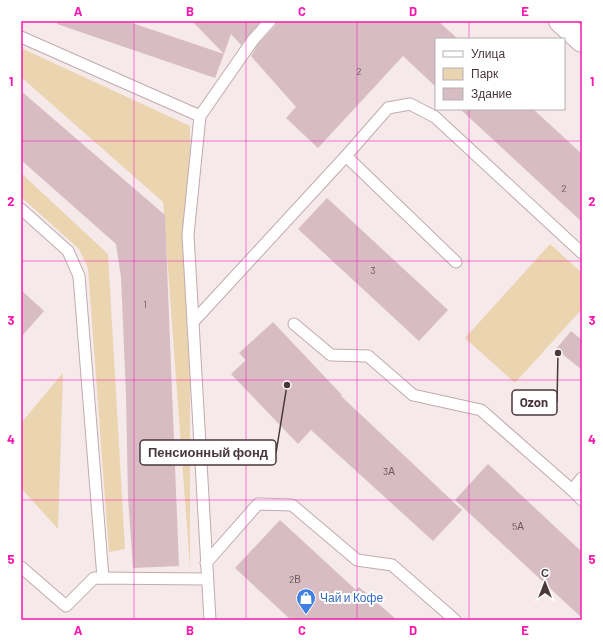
<svg xmlns="http://www.w3.org/2000/svg" width="603" height="641" viewBox="0 0 603 641" font-family="Barlow,sans-serif">
<style>
.green{fill:#ebd5b0}
.building{fill:#d7bdc3}
.lines{fill:none;stroke-linecap:round;stroke-linejoin:round}
.service-casing{stroke:#c1abaf;stroke-width:13}
.tertiary-casing{stroke:#c1abaf;stroke-width:24}
.service{stroke:#fff;stroke-width:11}
.tertiary{stroke:#fff;stroke-width:22}
.grid{fill:none;stroke:#f618af;stroke-width:1;stroke-opacity:0.55}
.labels{text-anchor:middle;stroke-width:4;stroke-linejoin:round;paint-order:stroke}
.number-label{font-size:10px;fill:#6c585d}
.shop-label{font-size:12px;fill:#366cbe;stroke:#fff;text-anchor:start}
.leader{fill:none;stroke:#49373b;stroke-width:1.5}
.callout-dot{fill:#49373b;stroke:#fff;stroke-width:1.5}
.callout{fill:#fff;stroke:#49373b;stroke-width:1.5}
.callout-label{font-size:13px;text-anchor:middle;font-weight:bold;fill:#49373b}
.neatline{fill:none;stroke:#f618af;stroke-width:1.5}
.grid-label{font-size:13px;text-anchor:middle;font-weight:bold;fill:#f618af}
</style>
<rect width="100%" height="100%" fill="#f5e9ea"/>
<g class="green">
<polygon points="21,48 190,126 190,568 163,202 21,77"/>
<polygon points="21,173 108,254 125,549 109,552 88,268 79,249 21,197"/>
<polygon points="550,244 582,273 582,309 515,383 465,338"/>
<polygon points="63,373 58,529 21,488 21,423"/>
</g>
<g class="building">
<polygon points="57,21 126,21 224,54 215,78 57,24"/>
<polygon points="192,21 261,21 241,45 231,34 224,54"/>
<polygon points="277,21 438,21 458,39 436,39 436,87 403,56 318,148 286,118 296,107 251,56 258,44 275,26"/>
<polygon points="21,91 165,215 179,566 133,568 128,497 126,395 121,277 116,244 21,160"/>
<polygon points="460,109 533,109 582,154 582,222"/>
<polygon points="327,198 448,310 419,341 298,229"/>
<polygon points="21,290 44,311 21,337"/>
<polygon points="273,322 342,395 341,396 462,510 433,541 311,430 298,444 231,374 246,360 239,353"/>
<polygon points="571,331 582,340 582,370 556,349"/>
<polygon points="488,464 582,552 582,618 455,500"/>
<polygon points="280,520 356,590 359,587 397,620 291,620 235,568"/>
</g>
<g class="lines">
<g class="service-casing">
<g id="service">
<polyline points="21,37 200,116"/>
<polyline points="346,156 388,108 410,104 435,117 582,253"/>
<polyline points="21,209 68,251 79,276 103,578"/>
<polyline points="193,322 346,156 456,262"/>
<polyline points="294,324 331,355 368,356 413,395 481,410 572,490"/>
<polyline points="582,478 572,490 582,500"/>
<polyline points="206,563 258,504 292,505 357,560 392,565 455,620"/>
<polyline points="21,567 66,606 94,578 206,579 207,576"/>
<polyline points="210,620 188,235 200,116 253,40 270,21"/>
</g>
</g>
<g class="tertiary-casing">
<polyline id="tertiary" points="560,21 582,41"/>
</g>
<use href="#service" class="service"/>
<use href="#tertiary" class="tertiary"/>
</g>
<path class="grid" d="M134,21v599M246,21v599M357,21v599M469,21v18M469,109v511M21,141h561M21,261h561M21,380h561M21,500h561"/>
<defs>
<g id="shop-pin" transform="scale(1)"><path d="M0 17L-7.5 6A9.5 9.5 0 1 1 7.5 6Z" fill="#3f7fe0" stroke="#fff"/><path d="M-5-2.5h2.3a2.7 3.5 0 0 1 5.4 0H5L5.5 6h-11ZM-1.5-2.5h3a1.5 2.3 0 0 0-3 0Z" fill="#fff"/></g>
</defs>
<g fill-rule="evenodd">
<use href="#shop-pin" x="306" y="598"/>
</g>
<g class="labels">
<g class="number-label">
<text x="359" y="75">2</text>
<text x="564" y="192">2</text>
<text x="373" y="274">3</text>
<text x="145" y="308">1</text>
<text x="389" y="475">3А</text>
<text x="518" y="530">5А</text>
<text x="295" y="583">2В</text>
</g>
<g class="shop-label">
<text x="320" y="602">Чай и Кофе</text>
</g>
</g>
<path class="leader" d="M558 353L557 402M287 385L276 453"/>
<g class="callout-dot">
<circle cx="558" cy="353" r="4"/>
<circle cx="287" cy="385" r="4"/>
</g>
<g class="callout">
<rect x="512" y="390" width="45" height="25" rx="4"/>
<rect x="140" y="440" width="136" height="25" rx="4"/>
</g>
<g class="callout-label">
<text x="534" y="407">Ozon</text>
<text x="208" y="457">Пенсионный фонд</text>
</g>
<rect width="603" height="641" fill="none" stroke="#ffffff" stroke-width="44"/>
<rect x="435" y="38" width="130" height="72" fill="#ffffff" stroke="#b6afb1"/>
<rect x="443" y="51" width="20" height="6" fill="#ffffff" stroke="#b6afb1"/>
<text x="471" y="58" font-size="12" fill="#49373b">Улица</text>
<rect x="443" y="68" width="20" height="12" fill="#ebd5b0" stroke="#b6afb1"/>
<text x="471" y="78" font-size="12" fill="#49373b">Парк</text>
<rect x="443" y="88" width="20" height="12" fill="#d7bdc3" stroke="#b6afb1"/>
<text x="471" y="98" font-size="12" fill="#49373b">Здание</text>
<g transform="translate(545 583)" stroke="#ffffff" stroke-width="3" paint-order="stroke">
<path d="M0-3L7 15L0 10L-7 15Z" fill="#49373b"/>
<text y="-6" font-size="11" font-weight="bold" text-anchor="middle" fill="#49373b">С</text>
</g>
<rect x="22" y="22" width="559" height="597" class="neatline"/>
<g class="grid-label">
<text x="78" y="16">A</text>
<text x="190" y="16">B</text>
<text x="302" y="16">C</text>
<text x="413" y="16">D</text>
<text x="525" y="16">E</text>
<text x="11" y="86">1</text>
<text x="592" y="86">1</text>
<text x="11" y="206">2</text>
<text x="592" y="206">2</text>
<text x="11" y="325">3</text>
<text x="592" y="325">3</text>
<text x="11" y="444">4</text>
<text x="592" y="444">4</text>
<text x="11" y="564">5</text>
<text x="592" y="564">5</text>
<text x="78" y="635">A</text>
<text x="190" y="635">B</text>
<text x="302" y="635">C</text>
<text x="413" y="635">D</text>
<text x="525" y="635">E</text>
</g>
</svg>
